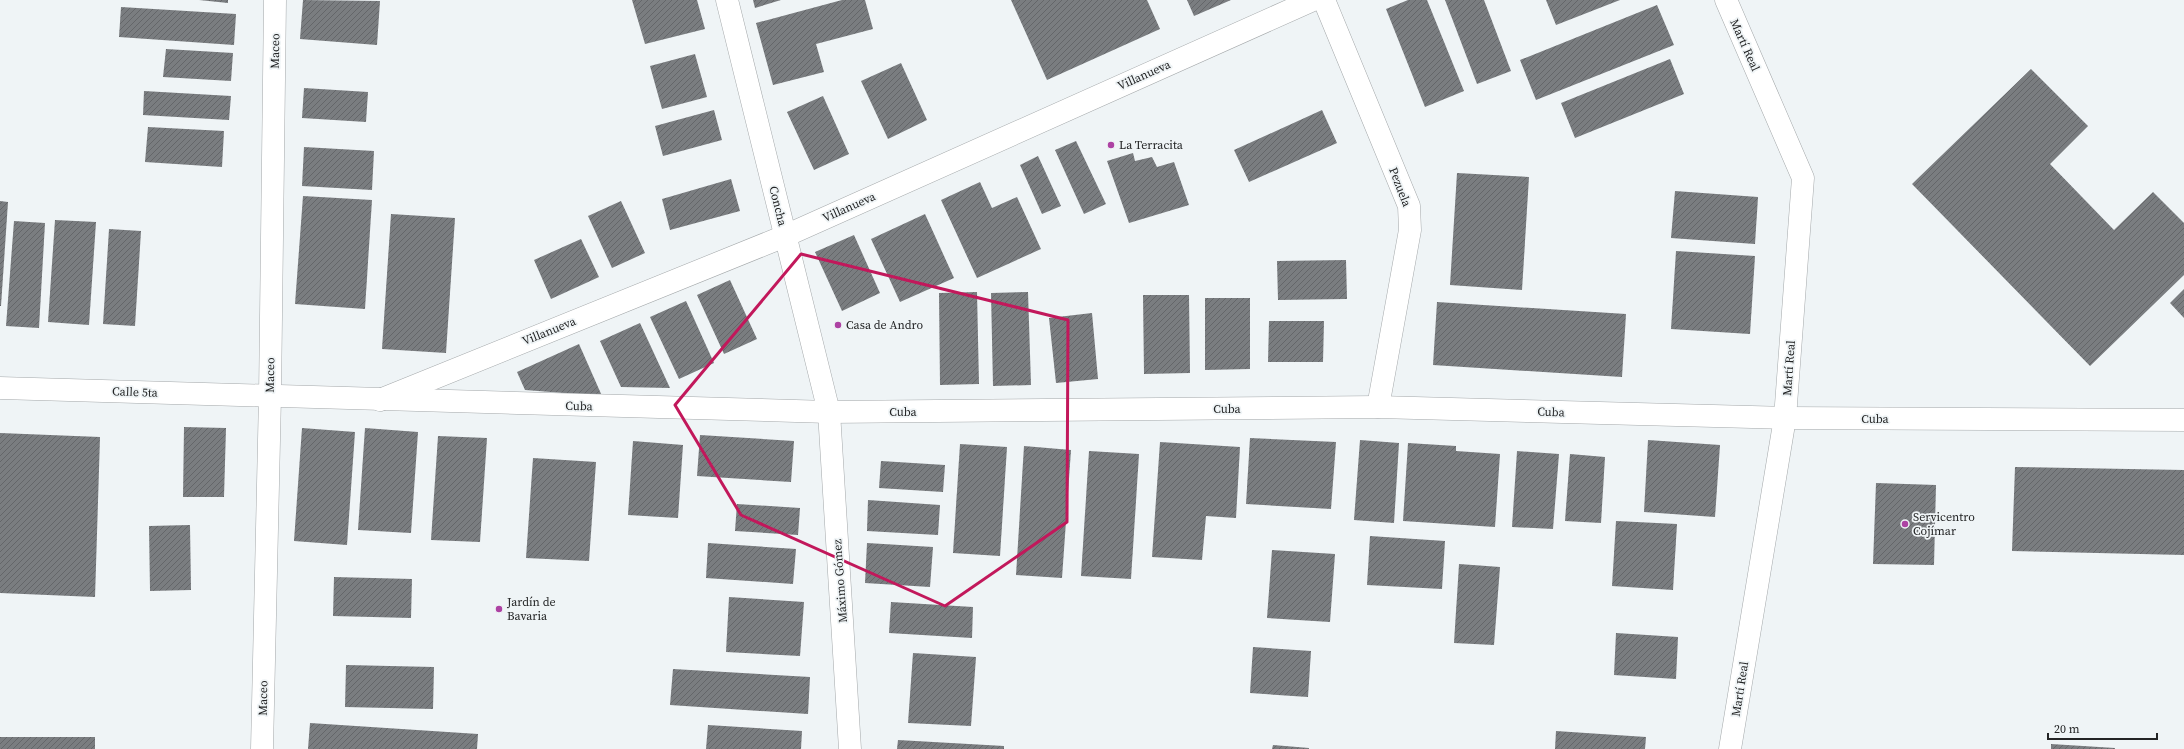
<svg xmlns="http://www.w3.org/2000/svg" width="2184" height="749" viewBox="0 0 2184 749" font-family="'Source Serif 4',serif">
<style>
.building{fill:url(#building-hatch)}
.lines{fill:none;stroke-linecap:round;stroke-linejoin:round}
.street-casing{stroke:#a4a8aa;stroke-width:23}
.secondary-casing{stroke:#a4a8aa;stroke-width:23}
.street{stroke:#fff;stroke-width:22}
.secondary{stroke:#fff;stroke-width:22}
.marked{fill:none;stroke:#c2185b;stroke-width:3;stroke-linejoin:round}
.poi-dot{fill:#ad42a3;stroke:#eff4f6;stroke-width:1.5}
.labels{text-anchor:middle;stroke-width:3.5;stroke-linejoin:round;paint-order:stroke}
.street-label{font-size:12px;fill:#232425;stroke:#eff4f6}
.poi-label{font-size:12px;fill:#232425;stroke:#eff4f6;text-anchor:start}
</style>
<defs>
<pattern id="building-hatch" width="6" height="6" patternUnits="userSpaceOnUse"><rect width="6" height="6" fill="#7a7d80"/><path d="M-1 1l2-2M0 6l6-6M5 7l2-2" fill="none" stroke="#646669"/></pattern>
</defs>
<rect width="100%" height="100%" fill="#eff4f6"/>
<g class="building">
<polygon points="199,0 228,0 228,3"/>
<polygon points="303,0 380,1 377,45 300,39"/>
<polygon points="632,0 697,0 705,29 645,44"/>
<polygon points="753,0 781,0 755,8"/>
<polygon points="842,0 865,0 873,29 816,44 824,72 773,85 756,23"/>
<polygon points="1011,0 1147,0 1160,29 1047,80"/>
<polygon points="1187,0 1231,0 1194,16"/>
<polygon points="1408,0 1427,0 1464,91 1425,107 1386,9"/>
<polygon points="1445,0 1484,0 1511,71 1477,84"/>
<polygon points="1546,0 1620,0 1556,25"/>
<polygon points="1657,5 1674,45 1536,100 1520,60"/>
<polygon points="121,7 236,14 234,45 119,37"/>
<polygon points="166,49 233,53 231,81 163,77"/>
<polygon points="695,54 707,97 662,109 650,66"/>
<polygon points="1670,59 1684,94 1575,138 1561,103"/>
<polygon points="901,63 927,120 888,139 861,81"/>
<polygon points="2031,69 2088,126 2050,164 2114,230 2153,192 2184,223 2184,275 2090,366 1912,184"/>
<polygon points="304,88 368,92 366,122 302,118"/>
<polygon points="144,91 231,96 229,120 143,115"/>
<polygon points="823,96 849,154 814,170 787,112"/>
<polygon points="714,110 722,140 663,156 655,126"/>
<polygon points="1322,110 1337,143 1249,182 1234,150"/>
<polygon points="148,127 224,131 222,167 145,162"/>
<polygon points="1076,141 1106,204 1084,214 1055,150"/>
<polygon points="304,147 374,151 372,190 302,186"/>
<polygon points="1133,153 1135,161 1152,157 1157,167 1174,162 1189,205 1129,223 1107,161"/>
<polygon points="1038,156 1061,206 1042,214 1020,165"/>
<polygon points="1457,173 1529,177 1522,290 1450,285"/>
<polygon points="731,179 740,211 670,230 662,199"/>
<polygon points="980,182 992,208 1017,197 1041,249 977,278 941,200"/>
<polygon points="1675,191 1758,197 1755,244 1671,238"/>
<polygon points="303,196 372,200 365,309 295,304"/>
<polygon points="0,201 8,202 1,306 0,306"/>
<polygon points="621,201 645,253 612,268 588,216"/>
<polygon points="391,214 455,218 446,353 382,349"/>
<polygon points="925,214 954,278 900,302 871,239"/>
<polygon points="55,220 96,222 89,325 48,322"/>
<polygon points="14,221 45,223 39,328 6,326"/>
<polygon points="109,229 141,231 135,326 103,324"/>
<polygon points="854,235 880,293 842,311 815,252"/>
<polygon points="581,239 599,277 551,299 534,260"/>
<polygon points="1676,251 1755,256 1750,334 1671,329"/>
<polygon points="1346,260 1347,299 1278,300 1277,261"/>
<polygon points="730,280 757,339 724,354 697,295"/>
<polygon points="2184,289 2184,318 2170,303"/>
<polygon points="977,292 979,384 940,385 939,293"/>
<polygon points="1028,292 1031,385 993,386 991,293"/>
<polygon points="1143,295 1189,295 1190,373 1144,374"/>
<polygon points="1205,298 1250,298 1250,369 1205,370"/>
<polygon points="686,301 714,363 679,379 650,317"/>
<polygon points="1437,302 1626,314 1622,377 1433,365"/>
<polygon points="1092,313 1098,379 1056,383 1049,318"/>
<polygon points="1269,321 1324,321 1323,362 1268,362"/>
<polygon points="640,323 670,388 621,387 600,341"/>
<polygon points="579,344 602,396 525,390 517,372"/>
<polygon points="184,427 226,428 224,497 183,497"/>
<polygon points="302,428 355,432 347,545 294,541"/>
<polygon points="365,428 418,432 411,533 358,530"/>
<polygon points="0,433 100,437 95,597 0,593"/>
<polygon points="700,435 794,441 791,482 697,476"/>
<polygon points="438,436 487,438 480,542 431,540"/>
<polygon points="1250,438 1336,442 1331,509 1246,504"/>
<polygon points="1360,440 1399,443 1394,523 1354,520"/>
<polygon points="1648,440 1720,445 1715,517 1644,512"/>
<polygon points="633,441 683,445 678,518 628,515"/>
<polygon points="1160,442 1240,447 1236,518 1206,516 1202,560 1152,557"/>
<polygon points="1408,443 1456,446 1456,451 1500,454 1495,527 1403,521"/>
<polygon points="960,444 1007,447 1000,556 953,553"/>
<polygon points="1024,446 1071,450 1062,578 1016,575"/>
<polygon points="1089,451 1139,454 1131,579 1081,576"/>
<polygon points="1517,451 1559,454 1553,529 1512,527"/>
<polygon points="1570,454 1605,457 1601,523 1565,521"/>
<polygon points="533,458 596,462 589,561 526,558"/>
<polygon points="881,461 945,465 943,492 879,488"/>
<polygon points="2015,467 2184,470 2184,555 2012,551"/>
<polygon points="1876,483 1936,485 1934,565 1873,564"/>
<polygon points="868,500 940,505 938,535 867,531"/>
<polygon points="737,504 800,508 798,535 735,531"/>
<polygon points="1616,521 1677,524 1673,590 1612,586"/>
<polygon points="190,525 191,590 150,591 149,526"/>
<polygon points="1370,536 1445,541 1442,589 1367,585"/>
<polygon points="708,543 796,549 793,584 706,578"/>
<polygon points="867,543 933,547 930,587 865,583"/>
<polygon points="1272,550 1335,554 1330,622 1267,618"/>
<polygon points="1459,564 1500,567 1494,645 1454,643"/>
<polygon points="334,577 412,579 411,618 333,616"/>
<polygon points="729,597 804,602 800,656 726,652"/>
<polygon points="891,602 973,607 972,638 889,633"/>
<polygon points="1616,633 1678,637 1676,679 1614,675"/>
<polygon points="1253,647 1311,651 1308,697 1250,693"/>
<polygon points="913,653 976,657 971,726 908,723"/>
<polygon points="346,665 434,667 433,709 345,707"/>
<polygon points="673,669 810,677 808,714 670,705"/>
<polygon points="310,723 478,734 477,749 308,749"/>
<polygon points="708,725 802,731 801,749 706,749"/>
<polygon points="1556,731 1646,737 1645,749 1555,749"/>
<rect x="0" y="737" width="95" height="12"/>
<polygon points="898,740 1004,746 1004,749 897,749"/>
<polygon points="2051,744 2115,748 2115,749 2051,749"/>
<polygon points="1273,745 1309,748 1309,749 1272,749"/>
</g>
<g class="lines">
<g class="street-casing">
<g id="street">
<polyline points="727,0 829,412 850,749"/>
<polyline points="380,400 785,236 1313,0"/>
<polyline points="1785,418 2184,420"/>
<polyline points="262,749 270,396 275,0"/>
</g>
</g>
<g class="secondary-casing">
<g id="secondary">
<polyline points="1324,0 1409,206 1410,230 1378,407"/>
<polyline points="1726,0 1803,178 1785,418 1730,749"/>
<polyline points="0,388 829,412 1378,407 1785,418"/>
</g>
</g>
<use href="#street" class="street"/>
<use href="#secondary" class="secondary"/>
</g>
<path class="marked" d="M801,254l267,66 -1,202 -122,84 -204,-91 -66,-110z"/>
<g class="poi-dot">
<circle cx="1111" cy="145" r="4"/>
<circle cx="838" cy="325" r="4"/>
<circle cx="1905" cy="524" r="4"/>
<circle cx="499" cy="609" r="4"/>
</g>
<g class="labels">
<g class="street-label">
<text transform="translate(1745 45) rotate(66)" y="4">Martí Real</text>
<text transform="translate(275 51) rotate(-89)" y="4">Maceo</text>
<text transform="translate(1144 75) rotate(-24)" y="4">Villanueva</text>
<text transform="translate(1400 187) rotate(69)" y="4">Pezuela</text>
<text transform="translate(778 206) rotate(76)" y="4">Concha</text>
<text transform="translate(849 207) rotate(-24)" y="4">Villanueva</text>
<text transform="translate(549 331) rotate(-22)" y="4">Villanueva</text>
<text transform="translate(1789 368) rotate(-86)" y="4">Martí Real</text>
<text transform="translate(270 375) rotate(-89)" y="4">Maceo</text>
<text transform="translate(135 392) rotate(2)" y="4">Calle 5ta</text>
<text transform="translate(579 406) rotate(1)" y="4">Cuba</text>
<text x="1227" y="413">Cuba</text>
<text x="903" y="416">Cuba</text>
<text transform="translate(1551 412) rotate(2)" y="4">Cuba</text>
<text x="1875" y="423">Cuba</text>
<text transform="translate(840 581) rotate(-94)" y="4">Máximo Gómez</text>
<text transform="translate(1740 689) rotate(-81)" y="4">Martí Real</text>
<text transform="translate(263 698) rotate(-89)" y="4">Maceo</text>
</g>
<g class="poi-label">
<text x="1119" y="149">La Terracita</text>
<text x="846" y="329">Casa de Andro</text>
<text x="1913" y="521">Servicentro<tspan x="1913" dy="14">Cojímar</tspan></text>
<text x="507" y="606">Jardín de<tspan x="507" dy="14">Bavaria</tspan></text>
</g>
</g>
<path d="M2048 733v6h109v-6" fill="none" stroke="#232425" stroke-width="2"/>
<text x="2054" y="733" font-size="12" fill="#232425" stroke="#eff4f6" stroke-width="3" paint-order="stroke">20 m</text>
</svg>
